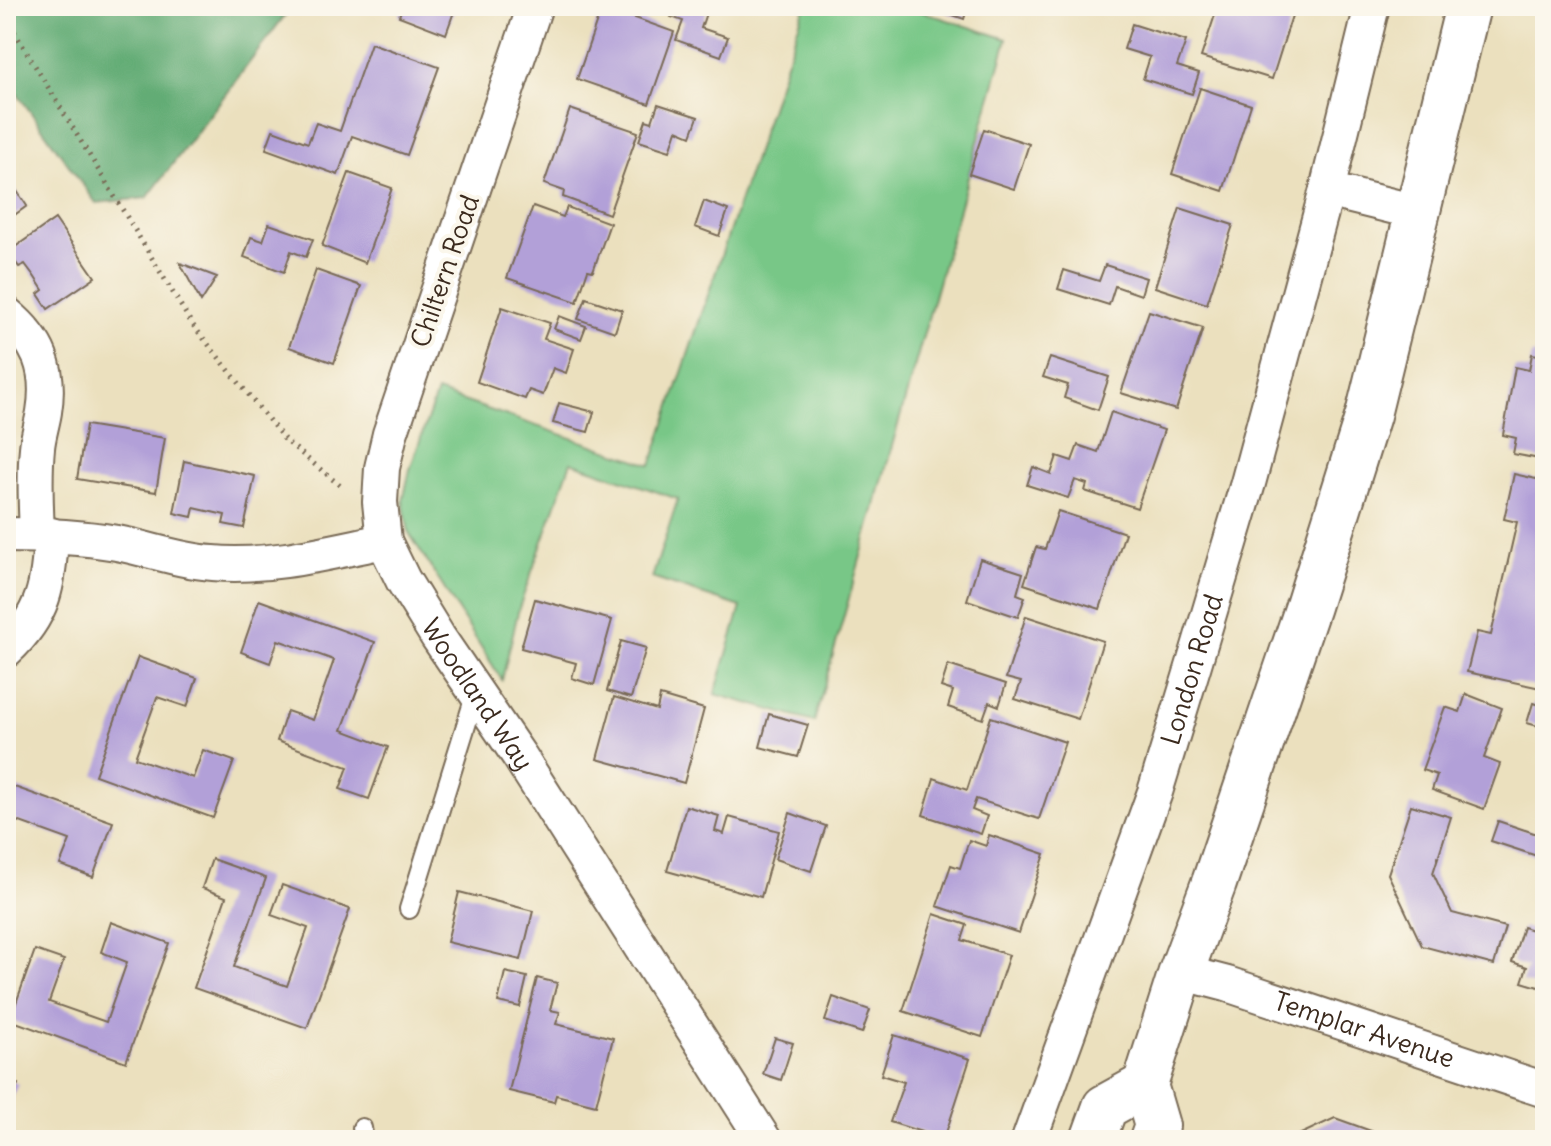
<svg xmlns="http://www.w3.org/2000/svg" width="1551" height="1146" viewBox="0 0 1551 1146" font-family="Delius,sans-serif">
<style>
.green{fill:#78c787;stroke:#5a7852;stroke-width:2}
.forest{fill:#62ac74;stroke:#4e6b49;stroke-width:2}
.building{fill:#b2a0d8}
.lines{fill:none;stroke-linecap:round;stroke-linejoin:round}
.lane-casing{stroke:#796a56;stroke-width:22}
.street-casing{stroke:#796a56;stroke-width:38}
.secondary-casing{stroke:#796a56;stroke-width:48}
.path{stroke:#796a56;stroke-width:5;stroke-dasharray:2 6;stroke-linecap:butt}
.lane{stroke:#fff;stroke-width:18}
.street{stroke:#fff;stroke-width:34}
.secondary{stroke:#fff;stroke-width:44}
.labels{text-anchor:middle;stroke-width:8;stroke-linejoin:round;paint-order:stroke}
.street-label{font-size:26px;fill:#3b2a1e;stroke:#fbf7ec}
</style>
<rect width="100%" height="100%" fill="#fbf7ec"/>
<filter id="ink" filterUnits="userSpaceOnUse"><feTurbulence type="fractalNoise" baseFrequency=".0125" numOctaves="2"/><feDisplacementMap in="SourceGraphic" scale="16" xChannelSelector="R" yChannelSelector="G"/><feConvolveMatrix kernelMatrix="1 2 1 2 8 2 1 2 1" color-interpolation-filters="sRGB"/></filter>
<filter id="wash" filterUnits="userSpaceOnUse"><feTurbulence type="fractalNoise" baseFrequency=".006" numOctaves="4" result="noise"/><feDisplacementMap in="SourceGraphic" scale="32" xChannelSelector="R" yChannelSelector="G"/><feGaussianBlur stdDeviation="1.8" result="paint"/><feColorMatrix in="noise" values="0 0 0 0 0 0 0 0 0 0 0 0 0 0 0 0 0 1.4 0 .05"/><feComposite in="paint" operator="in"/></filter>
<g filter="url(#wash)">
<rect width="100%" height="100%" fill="#ebe0be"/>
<polygon class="green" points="805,6 904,6 1007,39 814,722 715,694 741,607 652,578 678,499 571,462 519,608 502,680 409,533 403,501 410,469 437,392 651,465"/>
<polygon class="forest" points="6,6 292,6 147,198 96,203 6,78"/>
<g id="blocks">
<g class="building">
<polygon points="403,6 456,6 446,34 399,16"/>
<polygon points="602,6 674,32 649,104 577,79"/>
<polygon points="675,6 696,6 707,10 701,28 728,37 721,56 676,40 683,21 671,17"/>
<polygon points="927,6 968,6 964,19"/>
<polygon points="1218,6 1295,6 1272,79 1201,57"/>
<polygon points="1132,24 1186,41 1177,66 1199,73 1192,94 1143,79 1150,57 1124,49"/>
<polygon points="371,43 439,67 407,155 352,136 338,175 266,149 273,130 308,143 316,123 340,131"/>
<polygon points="1200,88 1251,105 1223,191 1172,174"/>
<polygon points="658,104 698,117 691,136 677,130 670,151 639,141 646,120 652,122"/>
<polygon points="570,109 638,132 609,214 563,197 564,191 544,184"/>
<polygon points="984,129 1029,144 1014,189 969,174"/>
<polygon points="349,173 392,188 365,263 322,246"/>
<polygon points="6,175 27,206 6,221"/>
<polygon points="704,201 728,210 719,236 695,227"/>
<polygon points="533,206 563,217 567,207 610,223 593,271 588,270 577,302 507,278"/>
<polygon points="1180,208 1233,225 1207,304 1155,287"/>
<polygon points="55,219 95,277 48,309 38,294 43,290 34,276 25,264 19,267 8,252"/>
<polygon points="269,224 313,239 306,257 291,251 284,272 244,257 251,237 263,241"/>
<polygon points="180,263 217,277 201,302"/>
<polygon points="1105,265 1146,278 1141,295 1115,286 1109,305 1058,289 1064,270 1099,281"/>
<polygon points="316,270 361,286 334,363 289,347"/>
<polygon points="586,298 622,310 615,332 578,319"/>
<polygon points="502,307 550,323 544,339 574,349 566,373 553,368 543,395 529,390 525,399 477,382"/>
<polygon points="1149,311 1203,328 1176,410 1121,393"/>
<polygon points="559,316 586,326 581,339 554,329"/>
<polygon points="1532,354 1545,356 1545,460 1513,454 1516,438 1503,435 1515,367 1529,370"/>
<polygon points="1050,358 1109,377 1098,410 1064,398 1068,385 1043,377"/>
<polygon points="559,403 594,412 588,432 553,423"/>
<polygon points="1111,412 1164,430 1137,508 1085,491 1087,484 1075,480 1068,498 1027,485 1033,467 1051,474 1057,456 1072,461 1078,445 1098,452"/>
<polygon points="86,425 165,438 156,492 77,479"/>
<polygon points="184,461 255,476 244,528 223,524 225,515 194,508 192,517 174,513"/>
<polygon points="1514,474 1545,481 1545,608 1537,646 1545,648 1545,689 1467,672 1477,632 1491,635 1517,522 1504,519"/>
<polygon points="1058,511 1125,533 1100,609 1024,584 1036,547 1045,549"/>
<polygon points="980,559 1023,573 1017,594 1025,597 1018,617 967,600"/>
<polygon points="535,599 612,620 594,685 572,678 576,663 521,648"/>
<polygon points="259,600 375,642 342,730 388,747 369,799 340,789 348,767 277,741 287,711 313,720 334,660 278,640 270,663 241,652"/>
<polygon points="1026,616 1103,641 1078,719 1015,699 1021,682 1006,678"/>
<polygon points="621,641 646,648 631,698 607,691"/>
<polygon points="138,657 197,678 187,707 157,697 135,758 193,778 203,750 234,761 213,818 95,775"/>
<polygon points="948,665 1006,684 999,706 989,702 983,719 948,707 953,691 941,687"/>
<polygon points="1466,694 1502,708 1484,758 1500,764 1484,809 1432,790 1437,775 1422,770 1445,707 1460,712"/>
<polygon points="660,696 704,709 684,783 597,759 614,697 657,710"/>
<polygon points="1533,703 1545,706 1545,728 1527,723"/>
<polygon points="769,714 808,725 798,757 760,747"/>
<polygon points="991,717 1065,742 1039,819 976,799 972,810 987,816 981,834 923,815 934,778 967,790"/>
<polygon points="6,784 113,822 93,877 60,865 70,840 9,818 6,825"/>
<polygon points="1411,805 1451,817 1433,873 1452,913 1505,927 1494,965 1422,946 1388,874"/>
<polygon points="686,806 719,816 715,831 724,834 729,817 779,831 761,897 667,871"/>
<polygon points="790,813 826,826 811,871 775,859"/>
<polygon points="1498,821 1543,836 1537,856 1491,841"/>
<polygon points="989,835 1045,854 1019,933 937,906 951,865 960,868 969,840 986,846"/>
<polygon points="212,859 266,878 234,967 287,986 308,928 271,915 282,885 350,909 307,1028 194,988 226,897 202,888"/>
<polygon points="459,892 533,911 521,960 447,942"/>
<polygon points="934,914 967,925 962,940 1009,955 982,1037 903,1011"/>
<polygon points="111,922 169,943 126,1062 10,1020 35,950 64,960 49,1002 106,1022 127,962 101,952"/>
<polygon points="1523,927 1545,934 1545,989 1522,982 1527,967 1512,962"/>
<polygon points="505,972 527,977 520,1007 498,1002"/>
<polygon points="537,978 557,983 550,1010 560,1012 556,1024 613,1038 596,1105 556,1095 554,1102 509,1091"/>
<polygon points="833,997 870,1010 862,1033 825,1021"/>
<polygon points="894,1035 970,1059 944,1139 890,1122 904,1082 881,1075"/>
<polygon points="775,1038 793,1043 781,1080 763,1074"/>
<polygon points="6,1079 18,1084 10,1105 6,1104"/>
<polygon points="1335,1118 1396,1140 1288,1140"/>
</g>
</g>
</g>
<g filter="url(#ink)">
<use href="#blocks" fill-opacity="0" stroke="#796a56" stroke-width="2"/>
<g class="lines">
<g class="lane-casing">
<g id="lane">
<polyline points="409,909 476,693"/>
<polyline points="362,1128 364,1140"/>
</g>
</g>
<g class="street-casing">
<g id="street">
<path id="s1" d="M535,6l-145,428 -8,34 -2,34 4,39 19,39 35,57 82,120 244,383"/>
<polyline points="1327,190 1416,212"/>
<path d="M6,314c33,27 45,55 38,98 -2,12 -6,24 -7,36 -3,29 -1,58 0,87"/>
<path d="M6,535c37,0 74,2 111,8 32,6 63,18 96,20 57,5 116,-11 171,-22"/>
<path d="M6,650c38,-35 43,-66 45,-115"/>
<path id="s2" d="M1181,972l46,12 318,106"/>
<path id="s3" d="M1029,1140l126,-348 39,-128 54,-181 79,-293 45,-184"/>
</g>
</g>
<g class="secondary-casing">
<g id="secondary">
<polyline points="1093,1140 1105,1107 1145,1085"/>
<polyline points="1152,1140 1157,1126 1145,1085 1181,972 1214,883 1308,606 1368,415 1468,6"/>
</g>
</g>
<polyline class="path" points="6,18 192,324 284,439 343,488"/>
<use href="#lane" class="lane"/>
<use href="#street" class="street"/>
<use href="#secondary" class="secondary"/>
</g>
</g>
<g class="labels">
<g class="street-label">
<text transform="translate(445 271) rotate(-71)" y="9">Chiltern Road</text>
<text dy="9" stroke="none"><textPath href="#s3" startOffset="498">London Road</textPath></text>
<text dy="9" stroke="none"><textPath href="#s1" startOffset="740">Woodland Way</textPath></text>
<text dy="9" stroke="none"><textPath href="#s2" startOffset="192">Templar Avenue</textPath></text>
</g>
</g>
<rect width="1551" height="1146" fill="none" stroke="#fbf7ec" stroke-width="32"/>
</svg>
